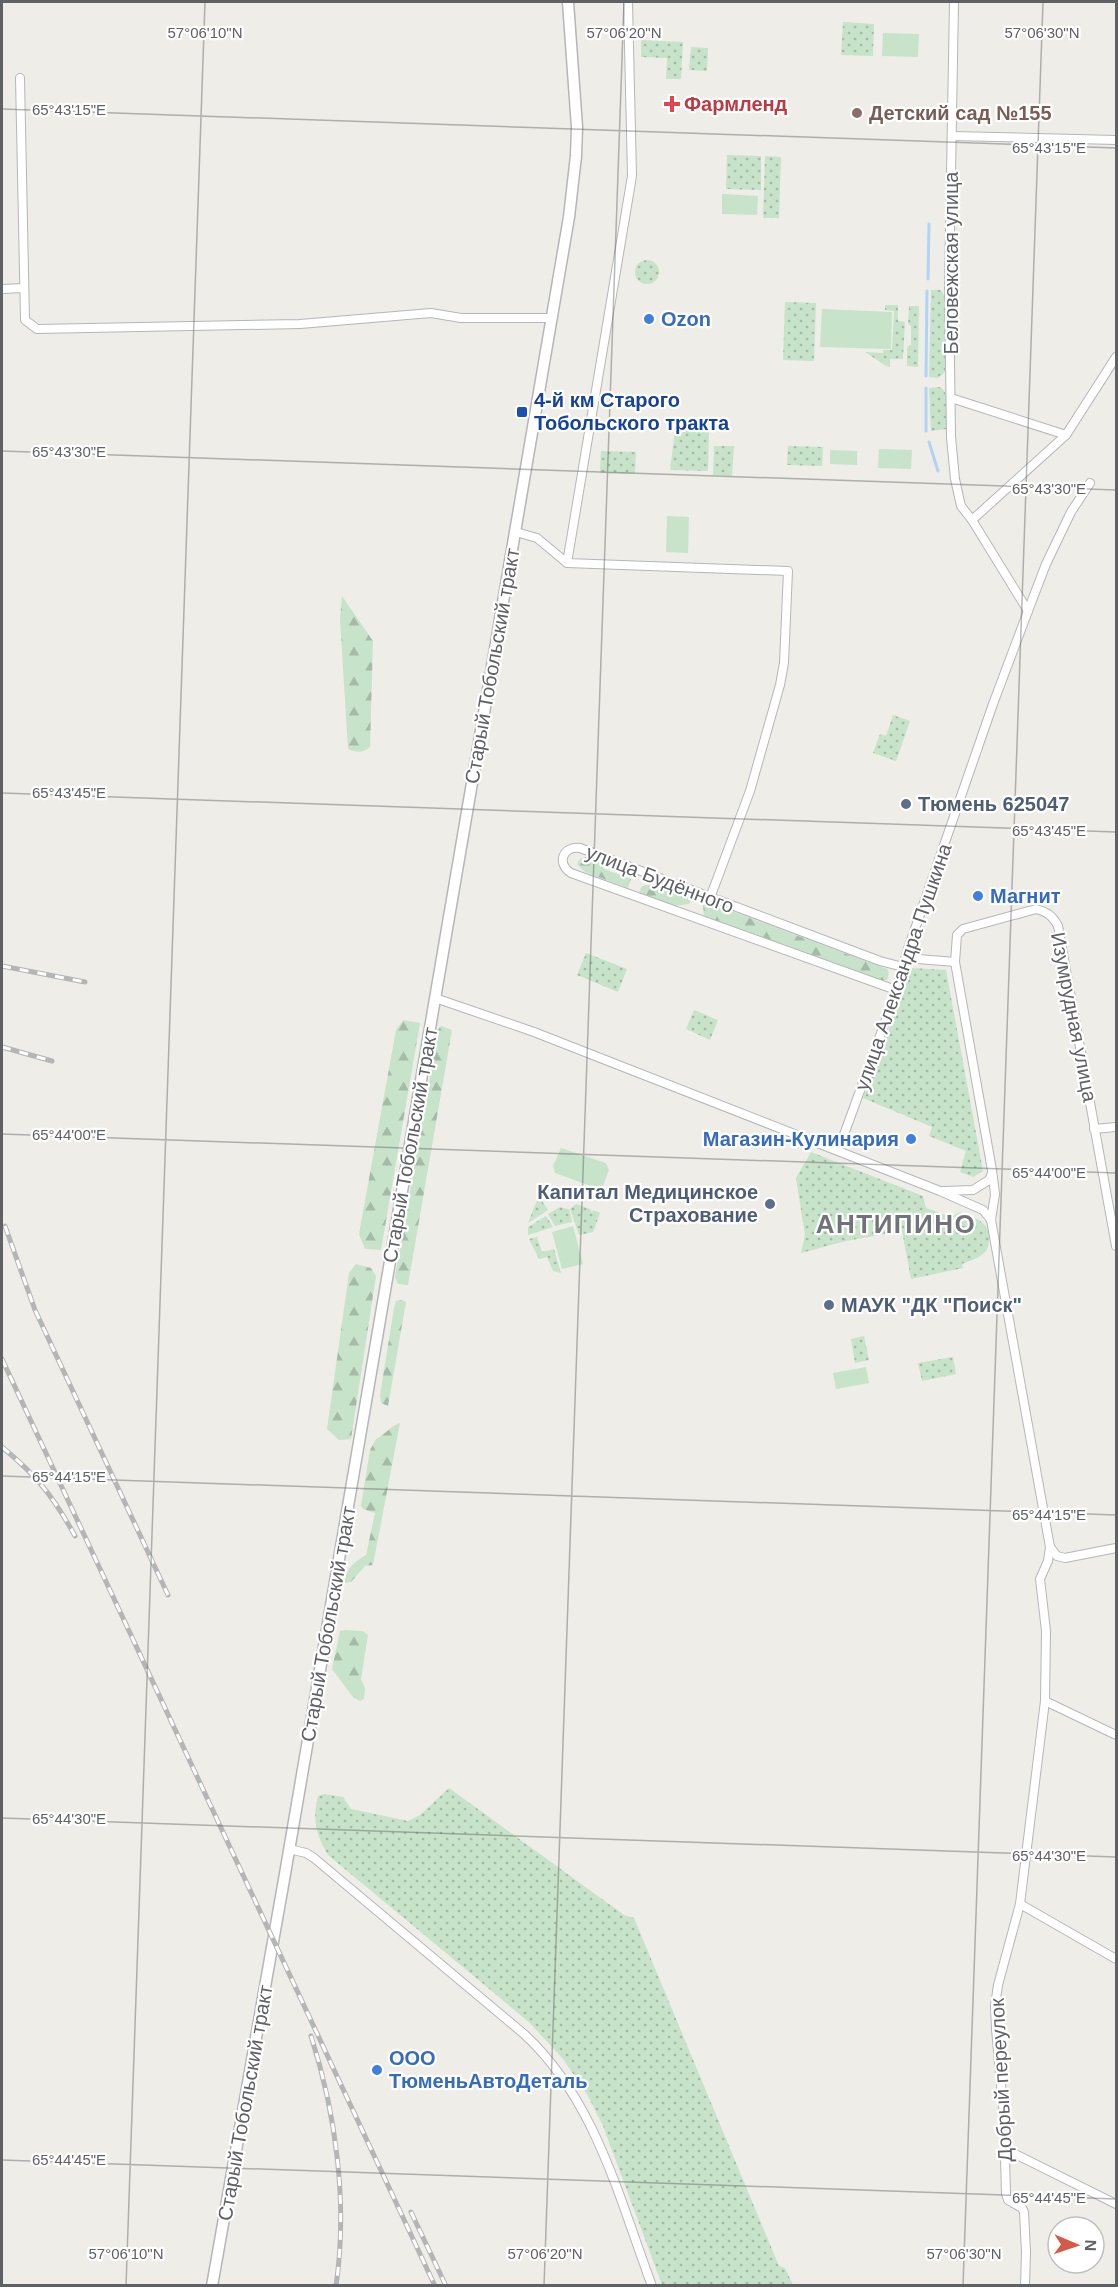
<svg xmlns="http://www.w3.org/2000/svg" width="1118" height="2287" viewBox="0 0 1118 2287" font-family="Helvetica,sans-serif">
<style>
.green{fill:url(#green-dots)}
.forest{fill:url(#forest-firs)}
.pitch{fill:#c7e3c9}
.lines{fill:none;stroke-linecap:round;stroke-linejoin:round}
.stream{stroke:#b1d3f5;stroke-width:3}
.minor-casing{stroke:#b4b6ba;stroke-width:10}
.tertiary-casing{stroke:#b4b6ba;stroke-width:13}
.minor{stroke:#fff;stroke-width:8}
.tertiary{stroke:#fff;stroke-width:10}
.rail-casing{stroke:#b4b5b5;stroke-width:5}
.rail{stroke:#fff;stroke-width:3;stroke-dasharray:9;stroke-linecap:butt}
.ticks{fill:none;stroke:#5f6165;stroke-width:1.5;stroke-opacity:0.45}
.health-dot{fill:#e0444e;stroke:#fff;stroke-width:2}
.education-dot{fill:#8d6e63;stroke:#fff;stroke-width:2}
.shop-dot{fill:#3f7fe0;stroke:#fff;stroke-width:2}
.transit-dot{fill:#1a4fb4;stroke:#fff;stroke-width:2}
.service-dot{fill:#5c6f8a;stroke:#fff;stroke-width:2}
.labels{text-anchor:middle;stroke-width:4.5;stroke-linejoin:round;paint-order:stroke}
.health-label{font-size:20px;font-weight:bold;fill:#be3a42;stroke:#fff;text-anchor:start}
.education-label{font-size:20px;font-weight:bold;fill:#785e54;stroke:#fff;text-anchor:start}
.street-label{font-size:20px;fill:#5f6165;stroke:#fff}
.shop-label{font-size:20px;font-weight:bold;fill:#366cbe;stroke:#fff;text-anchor:start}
.transit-label{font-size:20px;font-weight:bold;fill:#164399;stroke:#fff;text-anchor:start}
.service-label{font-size:20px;font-weight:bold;fill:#4e5e75;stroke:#fff;text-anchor:start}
.district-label{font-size:26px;font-weight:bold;letter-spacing:1.5px;fill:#707377;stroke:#fff}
.ticks-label{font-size:15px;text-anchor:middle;fill:#5f6165;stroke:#fff;stroke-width:4.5;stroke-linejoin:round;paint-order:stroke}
</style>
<defs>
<pattern id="green-dots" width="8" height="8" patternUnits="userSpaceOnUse" patternTransform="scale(1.5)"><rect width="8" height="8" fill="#c7e3c9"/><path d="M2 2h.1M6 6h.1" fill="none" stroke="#a5bba7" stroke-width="1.8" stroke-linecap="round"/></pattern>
<pattern id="forest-firs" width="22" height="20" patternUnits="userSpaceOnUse" patternTransform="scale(1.5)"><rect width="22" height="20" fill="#c7e3c9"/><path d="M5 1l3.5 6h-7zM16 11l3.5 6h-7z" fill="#a5bba7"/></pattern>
</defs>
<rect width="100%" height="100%" fill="#efede7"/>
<g class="green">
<polygon points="843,22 874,24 873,56 841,55"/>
<polygon points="641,40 683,42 681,79 666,79 667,58 641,57"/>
<polygon points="691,47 708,48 707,71 689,70"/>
<polygon points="727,155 761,156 761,190 726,189"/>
<polygon points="765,156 781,157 779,218 763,218"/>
<circle cx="647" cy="272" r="12"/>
<polygon points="931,290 941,290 945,297 945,372 938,378 929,377"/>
<polygon points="785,302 816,303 814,361 783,360"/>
<polygon points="885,305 898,305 898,321 905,322 903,359 890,359 890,367 886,366 865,352 883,353 883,350 892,350 894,311 885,310"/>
<polygon points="909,306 919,306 918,367 907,366 907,347 911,345 911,326 908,324"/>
<path d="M940,387c11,7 10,31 6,42l-15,2 -2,-43z"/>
<polygon points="675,430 709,431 708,471 670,470"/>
<polygon points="714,446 734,446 732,476 713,475"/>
<polygon points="788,446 823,447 822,466 787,465"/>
<polygon points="601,451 636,452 635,474 600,473"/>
<polygon points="893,715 910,721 896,761 873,753 880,734 886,736"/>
<polygon points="586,953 627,969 618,992 577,975"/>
<polygon points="912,968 946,970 983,1171 973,1177 960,1172 966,1151 929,1136 932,1127 863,1098"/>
<polygon points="694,1010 718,1020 710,1040 686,1029"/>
<path d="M811,1152l112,44 3,12 25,9 9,-5c13,5 30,9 29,27 0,5 -1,10 -5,14 -5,5 -15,8 -22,11l1,4 -52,11 -9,-48 -56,10 -45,12 4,-18 -9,-57z"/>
<polygon points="541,1190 545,1191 542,1201 548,1210 528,1223"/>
<polygon points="576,1204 590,1209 592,1212 593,1210 600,1213 593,1232 579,1235 570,1209"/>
<polygon points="560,1207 569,1209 572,1222 555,1226 548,1214"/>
<polygon points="546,1216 553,1227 528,1235 528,1227"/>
<polygon points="537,1237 542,1252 554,1249 561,1273 553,1271 547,1257 539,1259 529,1239"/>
<polygon points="864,1336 869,1360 855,1363 851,1339"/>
<polygon points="953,1357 956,1374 922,1381 918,1363"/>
<path d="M449,1788l175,127 10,3 145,348 6,2 8,17h-131l-59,-159 -16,-32 -24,-35 -33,-36 -202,-168c-12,-21 -16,-35 -10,-59l6,-2 19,3 8,12 57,12 12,-6z"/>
</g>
<g class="forest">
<path d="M342,596l31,45 -3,106c-8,6 -13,6 -22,2l-8,-130z"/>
<polygon points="586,857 601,863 604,869 631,879 628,888 585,872 577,864 580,859"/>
<polygon points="656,883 689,894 692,898 689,904 674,906 639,892 642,886"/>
<polygon points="710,903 887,969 889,973 887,980 882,980 704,916 703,905"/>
<polygon points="403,1020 420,1023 381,1250 365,1249 359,1234 396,1030"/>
<polygon points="441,1026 452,1030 408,1285 398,1284 395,1277 433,1060 435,1033"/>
<polygon points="356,1264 371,1268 376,1276 351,1439 339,1440 327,1429 349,1273"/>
<polygon points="401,1300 406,1302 388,1406 381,1403 380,1395 394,1308 396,1301"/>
<path d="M400,1423l-27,142 -8,1 -14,16 -6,1c0,-15 10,-21 21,-28l9,-42 -12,-4 -2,-3 9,-56 6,-11c9,-4 14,-13 24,-16z"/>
<polygon points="345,1630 363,1631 368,1635 361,1679 365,1688 364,1699 360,1701 353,1697 332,1669 340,1631"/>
</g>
<g class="pitch">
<polygon points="883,33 919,34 918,57 882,56"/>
<polygon points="722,194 758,196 757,215 722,214"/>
<polygon points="822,309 892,312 891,349 820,347"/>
<polygon points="879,449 912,450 911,469 878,468"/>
<polygon points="830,450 857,451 857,465 830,464"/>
<polygon points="667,516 689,517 688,553 666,552"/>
<polygon points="561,1148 606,1163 609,1170 603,1186 596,1188 555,1173 553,1166"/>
<polygon points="573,1226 583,1264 562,1269 552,1232"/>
<polygon points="866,1367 869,1383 836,1389 833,1373"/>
</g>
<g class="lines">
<g class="stream">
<polyline points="928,279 929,224"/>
<polyline points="926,376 927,291"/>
<polyline points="926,388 926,431"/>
<polyline points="929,442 938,471"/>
</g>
<g class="minor-casing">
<g id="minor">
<polyline points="954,2 949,287 951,437 955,479 961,506 972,520"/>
<polyline points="20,78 25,320 37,329 300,324 431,313 461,318 551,318"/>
<polyline points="952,136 1116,140"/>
<polyline points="2,289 24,288"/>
<polyline points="951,398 1066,435"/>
<polyline points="516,532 537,538 567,563 788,571 784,663 780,685 750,791 710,898"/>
<polyline points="567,563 632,176 628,2"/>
<polyline points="1028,611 972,520 1066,435 1116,357"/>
<polyline points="906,958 955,962"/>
<path d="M896,990l-325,-117c-15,-10 -8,-27 9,-25l300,113 23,6"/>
<polyline points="435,998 534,1032 940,1191 983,1210 991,1220"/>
<polyline points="1094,1129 1116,1127"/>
<polyline points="838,1151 892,1003 908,949 993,704 1028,611 1046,564 1071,512 1090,483"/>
<polyline points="944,1191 973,1190 989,1180 992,1173"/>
<polyline points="1050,1547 1057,1556 1065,1558 1116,1548"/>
<polyline points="1045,1701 1116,1735"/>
<path d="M289,1849l17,4 8,5 210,176c71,65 95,164 128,252"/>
<polyline points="1020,1904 1116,1959"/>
<polyline points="1007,2150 1116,2204"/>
<path d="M1025,2286l1,-34 -2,-40 -2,-4 -14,-8 -2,-6 -1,-37 2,-7 -11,-121 -1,-23 3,-21 22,-81 25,-203 1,-70 -6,-52 8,-18 2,-14 -59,-327 4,-26 -3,-24 -37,-208 2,-27 6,-6 73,-20c11,3 16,6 22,17l58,320"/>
</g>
</g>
<g class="tertiary-casing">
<polyline id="tertiary" points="212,2286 285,1874 569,217 576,156 577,127 568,2"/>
</g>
<use href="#minor" class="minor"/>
<use href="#tertiary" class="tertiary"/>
<g class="rail-casing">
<g id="rail">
<polyline points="2,966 85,982"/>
<polyline points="2,1047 52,1061"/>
<polyline points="5,1226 35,1310 168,1595"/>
<polyline points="2,1359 435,2286"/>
<path d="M2,1447c35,29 51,49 73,89"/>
<path d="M311,2036c25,78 37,167 25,250"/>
<polyline points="411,2212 446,2286"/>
</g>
</g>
<use href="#rail" class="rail"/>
</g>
<path class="ticks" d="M2,109l1114,39M2,451l1114,39M2,793l1114,39M2,1134l1114,39M2,1476l1114,39M2,1818l1114,39M2,2160l1114,39M126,2286l79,-2284M544,2286l80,-2284M963,2286l80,-2284"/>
<path class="health-dot" d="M669 95h6v6h6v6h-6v6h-6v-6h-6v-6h6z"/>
<circle class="education-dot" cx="857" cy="113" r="6"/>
<g class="shop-dot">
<circle cx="649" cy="319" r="6"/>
<circle cx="978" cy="896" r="6"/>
<circle cx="911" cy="1139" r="6"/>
<circle cx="377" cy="2070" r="6"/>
</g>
<rect class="transit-dot" x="516" y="406" width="12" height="12" rx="3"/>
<g class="service-dot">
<circle cx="906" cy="804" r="6"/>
<circle cx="770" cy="1204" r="6"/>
<circle cx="829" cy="1305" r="6"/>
</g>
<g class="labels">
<g class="health-label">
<text x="684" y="111">Фармленд</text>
</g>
<g class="education-label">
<text x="869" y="120">Детский сад №155</text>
</g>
<g class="street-label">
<text transform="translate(951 263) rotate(-90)" y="7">Беловежская улица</text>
<text transform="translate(492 666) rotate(-80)" y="7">Старый Тобольский тракт</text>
<text transform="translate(660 879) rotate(21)" y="7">улица Будённого</text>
<text transform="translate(903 967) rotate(-71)" y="7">улица Александра Пушкина</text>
<text transform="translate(1074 1017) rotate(79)" y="7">Изумрудная улица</text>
<text transform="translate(410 1145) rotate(-80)" y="7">Старый Тобольский тракт</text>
<text transform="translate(328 1624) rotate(-80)" y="7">Старый Тобольский тракт</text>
<text transform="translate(1001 2080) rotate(-93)" y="7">Добрый переулок</text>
<text transform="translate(245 2103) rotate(-80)" y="7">Старый Тобольский тракт</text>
</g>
<g class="shop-label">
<text x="661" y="326">Ozon</text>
<text x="990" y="903">Магнит</text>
<text x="899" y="1146" text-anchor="end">Магазин-Кулинария</text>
<text x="389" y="2065">ООО<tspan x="389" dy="23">ТюменьАвтоДеталь</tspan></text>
</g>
<g class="transit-label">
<text x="534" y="407">4-й км Старого<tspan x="534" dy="23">Тобольского тракта</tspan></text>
</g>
<g class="service-label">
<text x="918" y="811">Тюмень 625047</text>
<text x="758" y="1199" text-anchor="end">Капитал Медицинское<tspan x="758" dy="23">Страхование</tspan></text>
<text x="841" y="1312">МАУК "ДК "Поиск"</text>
</g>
<g class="district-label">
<text x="896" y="1233">АНТИПИНО</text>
</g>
</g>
<g class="ticks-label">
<text x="205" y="38">57°06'10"N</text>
<text x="624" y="38">57°06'20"N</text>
<text x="1042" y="38">57°06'30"N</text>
<text x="69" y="115">65°43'15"E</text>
<text x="1049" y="153">65°43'15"E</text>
<text x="69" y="457">65°43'30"E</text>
<text x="1049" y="494">65°43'30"E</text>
<text x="69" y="798">65°43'45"E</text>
<text x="1049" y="836">65°43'45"E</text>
<text x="69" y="1140">65°44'00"E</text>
<text x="1049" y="1178">65°44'00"E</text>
<text x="69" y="1482">65°44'15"E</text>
<text x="1049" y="1520">65°44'15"E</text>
<text x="69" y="1824">65°44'30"E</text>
<text x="1049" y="1861">65°44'30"E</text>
<text x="69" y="2165">65°44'45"E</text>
<text x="1049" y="2203">65°44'45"E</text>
<text x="126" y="2259">57°06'10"N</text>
<text x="545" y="2259">57°06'20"N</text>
<text x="964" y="2259">57°06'30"N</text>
</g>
<rect width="1118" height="2287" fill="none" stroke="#5f6165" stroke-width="6"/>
<g transform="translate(1076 2245) rotate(92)"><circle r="28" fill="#ffffff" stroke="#bfc0c1" stroke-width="1.5"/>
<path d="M0-4.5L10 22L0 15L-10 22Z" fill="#d45b47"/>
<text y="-9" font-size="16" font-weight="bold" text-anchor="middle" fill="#5f6165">N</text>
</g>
</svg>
